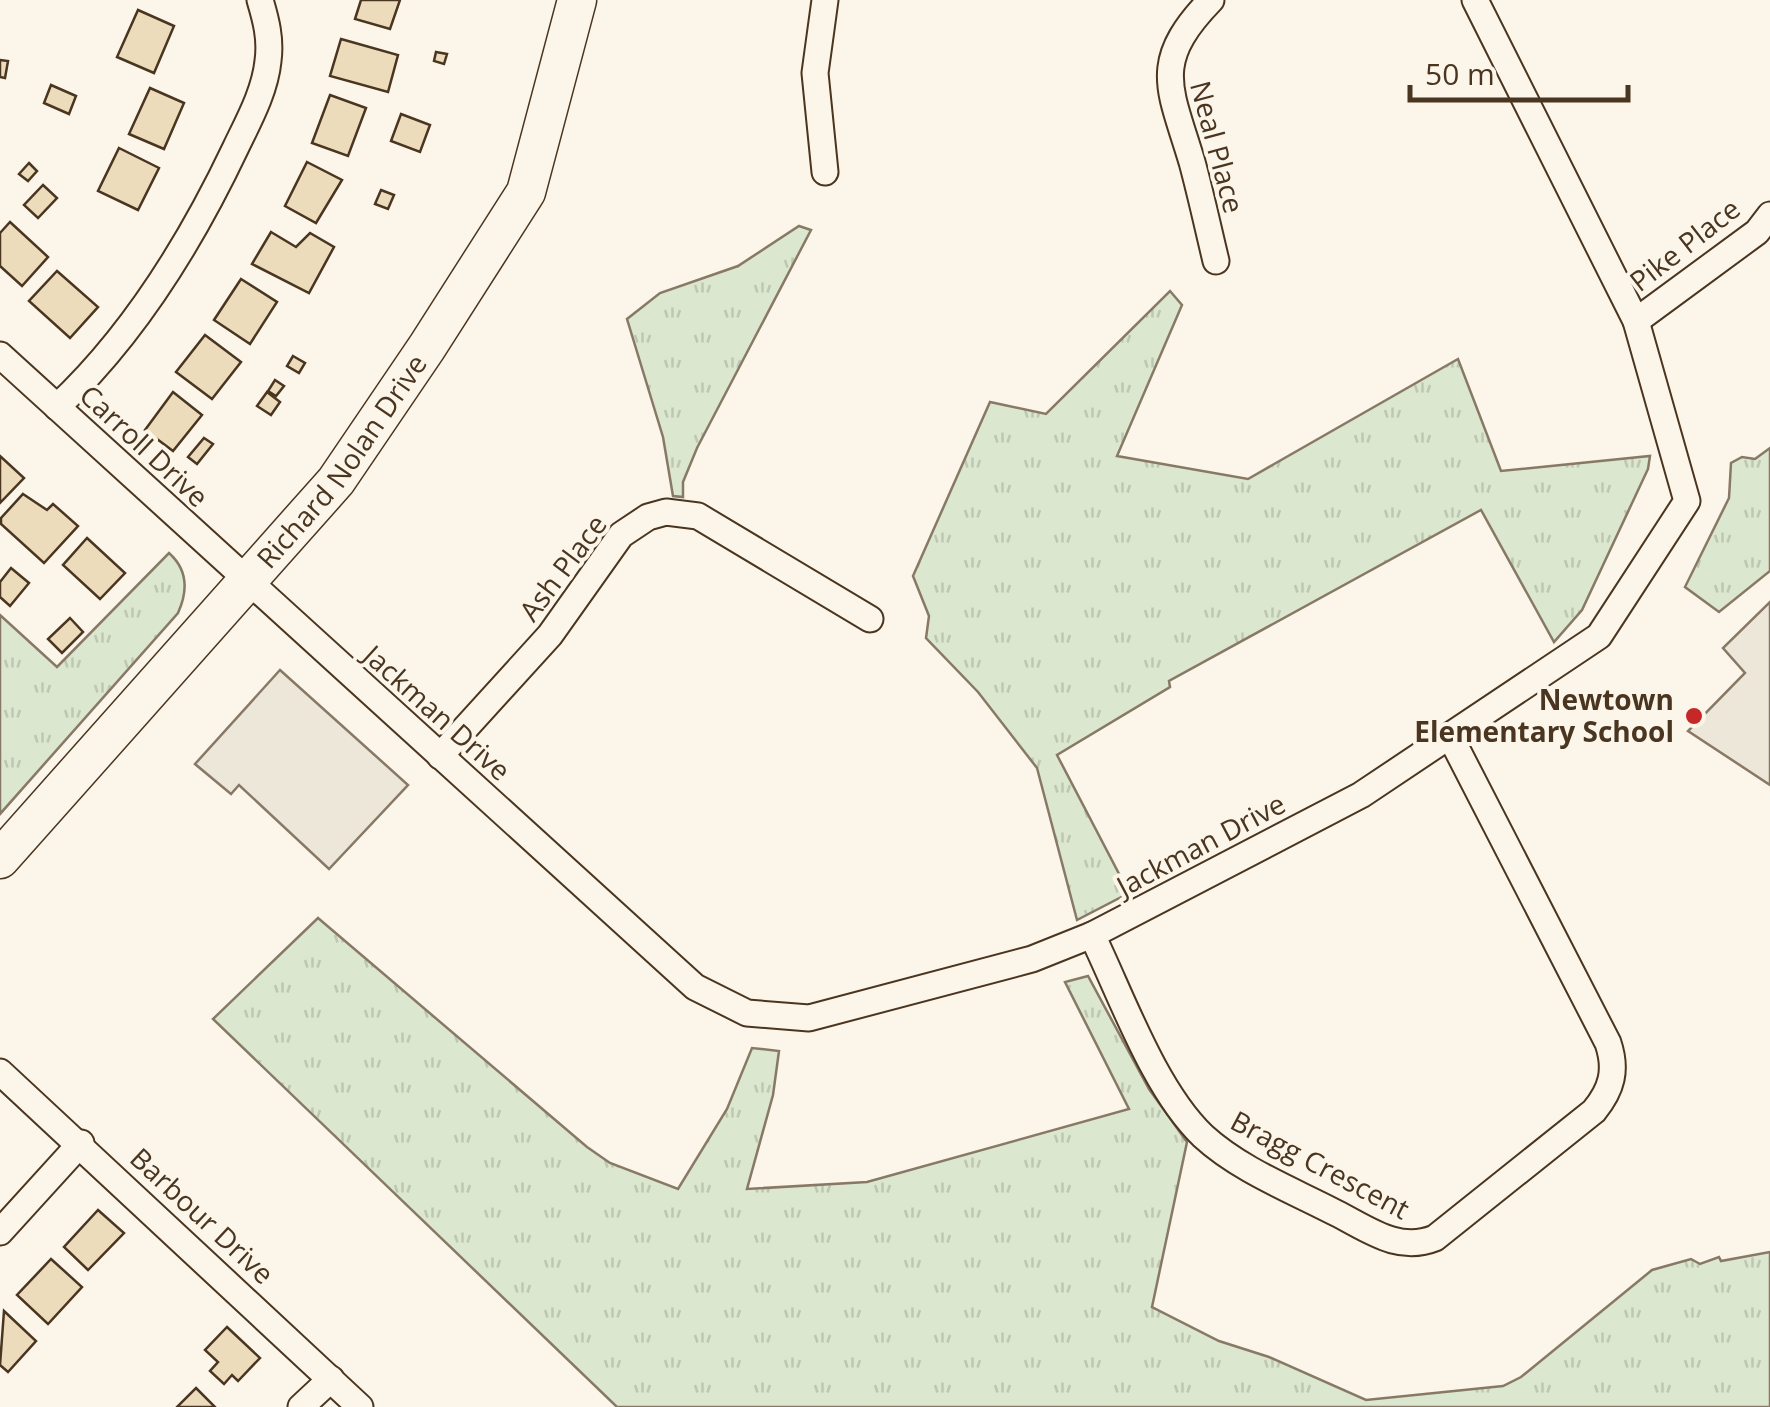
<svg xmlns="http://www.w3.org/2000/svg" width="1770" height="1407" viewBox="0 0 1770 1407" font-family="'Open Sans',sans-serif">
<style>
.park{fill:url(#park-tufts);stroke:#887966;stroke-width:2.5}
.parking{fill:#ede7d9;stroke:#887966;stroke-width:2.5}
.building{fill:#ecdcbc;stroke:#4a3520;stroke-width:2.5}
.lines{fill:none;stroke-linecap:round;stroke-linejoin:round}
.minor-casing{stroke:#4a3520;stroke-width:29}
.secondary-casing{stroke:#4a3520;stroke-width:41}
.minor{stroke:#fbf6e9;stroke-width:25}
.secondary{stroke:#fbf6e9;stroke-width:38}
.poi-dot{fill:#c62828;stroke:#fbf6e9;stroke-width:4}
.labels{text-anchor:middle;stroke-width:8;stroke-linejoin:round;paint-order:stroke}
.street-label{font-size:28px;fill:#4a3520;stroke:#fbf6e9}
.poi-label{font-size:28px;font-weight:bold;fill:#4a3520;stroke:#fbf6e9;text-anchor:end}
</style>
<defs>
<pattern id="park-tufts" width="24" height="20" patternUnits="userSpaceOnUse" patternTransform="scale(2.5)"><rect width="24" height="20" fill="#dce7d0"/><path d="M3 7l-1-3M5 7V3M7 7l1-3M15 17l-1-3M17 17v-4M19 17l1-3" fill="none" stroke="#bec7b2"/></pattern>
</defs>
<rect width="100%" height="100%" fill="#fbf6e9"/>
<g class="park">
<polygon points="799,226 811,230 697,448 683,482 683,497 673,496 663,437 627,319 660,293 738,266"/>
<polygon points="1170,291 1182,305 1117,456 1248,479 1458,359 1501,471 1650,456 1648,469 1582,610 1554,642 1481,510 1169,681 1170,687 1057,755 1129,893 1077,920 1037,768 978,692 926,638 929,616 913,576 990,402 1046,414"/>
<polygon points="1770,448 1770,571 1719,612 1685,587 1729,498 1731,463 1742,457 1755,459"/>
<path d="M169,553c19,17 19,38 9,60l-178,201v-199l57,52z"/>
<polygon points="318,918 587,1147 610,1163 678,1189 727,1109 752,1048 779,1051 773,1095 747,1189 867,1182 1129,1109 1065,982 1088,976 1149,1089 1187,1142 1152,1307 1219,1341 1269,1357 1366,1400 1503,1386 1521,1377 1652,1270 1691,1259 1700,1264 1719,1257 1721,1261 1770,1252 1770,1407 617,1407 213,1019"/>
</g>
<g class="parking">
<polygon points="1770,602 1770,785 1688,731 1745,673 1723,648"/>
<polygon points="280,670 408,785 329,869 239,785 231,794 195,764"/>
</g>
<g class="building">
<polygon points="361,0 400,0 390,29 355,19"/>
<polygon points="138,10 174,26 154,73 117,57"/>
<polygon points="341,39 398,55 388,92 330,76"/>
<polygon points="436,52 447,54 444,64 434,61"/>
<polygon points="0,60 8,61 5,78 0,77"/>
<polygon points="51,85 76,96 69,114 44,103"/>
<polygon points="150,88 184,103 164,149 129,134"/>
<polygon points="330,95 366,108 348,156 312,143"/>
<polygon points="401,114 430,125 420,152 391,141"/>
<polygon points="119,148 159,168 138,210 98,191"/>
<polygon points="307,162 342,180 316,223 285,206"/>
<polygon points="29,163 37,171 28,181 19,174"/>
<polygon points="43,185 57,198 38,218 24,205"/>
<polygon points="381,190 394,195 388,209 375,204"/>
<polygon points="10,222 48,257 22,286 0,266 0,233"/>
<polygon points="271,232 296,247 310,233 334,247 309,293 252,264"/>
<polygon points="57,271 98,307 70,338 29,301"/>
<polygon points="241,279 277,302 250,344 214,320"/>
<polygon points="205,335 241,362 212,399 176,372"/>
<polygon points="293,356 305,363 299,373 287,366"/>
<polygon points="275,380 284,386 276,396 268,391"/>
<polygon points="173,392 202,415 173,451 145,430"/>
<polygon points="267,392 280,402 271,415 257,406"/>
<polygon points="204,438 213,444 197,464 188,457"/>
<polygon points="0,456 24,478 0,503"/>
<polygon points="23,494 47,510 53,504 78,526 44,563 1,524 1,518"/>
<polygon points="87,538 125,573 100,599 63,565"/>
<polygon points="11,568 29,583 10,606 0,597 0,582"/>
<polygon points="70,618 83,632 62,653 48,639"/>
<polygon points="98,1210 124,1233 88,1270 64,1247"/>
<polygon points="51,1259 82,1287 48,1324 17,1295"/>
<polygon points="4,1311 36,1341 8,1372 0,1365"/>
<polygon points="227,1327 260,1358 238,1381 232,1375 224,1384 210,1371 218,1362 205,1350"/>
<polygon points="196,1388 215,1407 177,1407"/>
</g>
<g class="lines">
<g class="minor-casing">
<g id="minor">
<path d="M1211,0c-61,63 -41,88 -19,162 9,33 16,66 24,99"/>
<polyline points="825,172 815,73 825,0"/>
<polyline points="1636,321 1757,232 1770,215"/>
<polyline points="0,355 695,987 747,1013 809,1018 1032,959 1092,935 1361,795 1599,636 1687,501 1636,321 1475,0"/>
<path d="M57,407c77,-72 134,-165 179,-260 13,-27 29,-56 32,-86 3,-22 -2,-41 -8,-61"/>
<polyline points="440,756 550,635 621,535 648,517 666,512 698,516 870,619"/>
<path d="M1092,935c30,62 62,154 111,201 37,34 89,54 133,77 32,16 62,40 99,25l159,-127c18,-22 23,-41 14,-68l-158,-307"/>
<polyline points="0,1072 360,1407"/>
<polyline points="0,1232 81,1143"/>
<polyline points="301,1407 331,1379"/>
</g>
</g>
<g class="secondary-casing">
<g id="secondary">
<path id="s1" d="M0,859l336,-378 91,-134 99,-155 51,-192"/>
</g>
</g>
<use href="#minor" class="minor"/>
<use href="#secondary" class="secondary"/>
</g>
<circle class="poi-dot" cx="1694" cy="716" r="10"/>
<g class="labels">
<g class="street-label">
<text transform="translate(1217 147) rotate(75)" y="10">Neal Place</text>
<text transform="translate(1685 245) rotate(-38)" y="10">Pike Place</text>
<text transform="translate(144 446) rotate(43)" y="10">Carroll Drive</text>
<text dy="10" stroke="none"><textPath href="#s1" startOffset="525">Richard Nolan Drive</textPath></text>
<text transform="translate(563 568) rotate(-53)" y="10">Ash Place</text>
<text transform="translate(437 713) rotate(42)" y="10">Jackman Drive</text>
<text transform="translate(1201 845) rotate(-28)" y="10">Jackman Drive</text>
<text transform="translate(1320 1165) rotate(28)" y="10">Bragg Crescent</text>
<text transform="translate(202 1216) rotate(43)" y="10">Barbour Drive</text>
</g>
<g class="poi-label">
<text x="1674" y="710">Newtown<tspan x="1674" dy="32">Elementary School</tspan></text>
</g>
</g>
<path d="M1410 85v15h218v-15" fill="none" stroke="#4a3520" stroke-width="5"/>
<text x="1425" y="85" font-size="30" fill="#4a3520" stroke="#fbf6e9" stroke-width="8" paint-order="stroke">50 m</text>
</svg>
